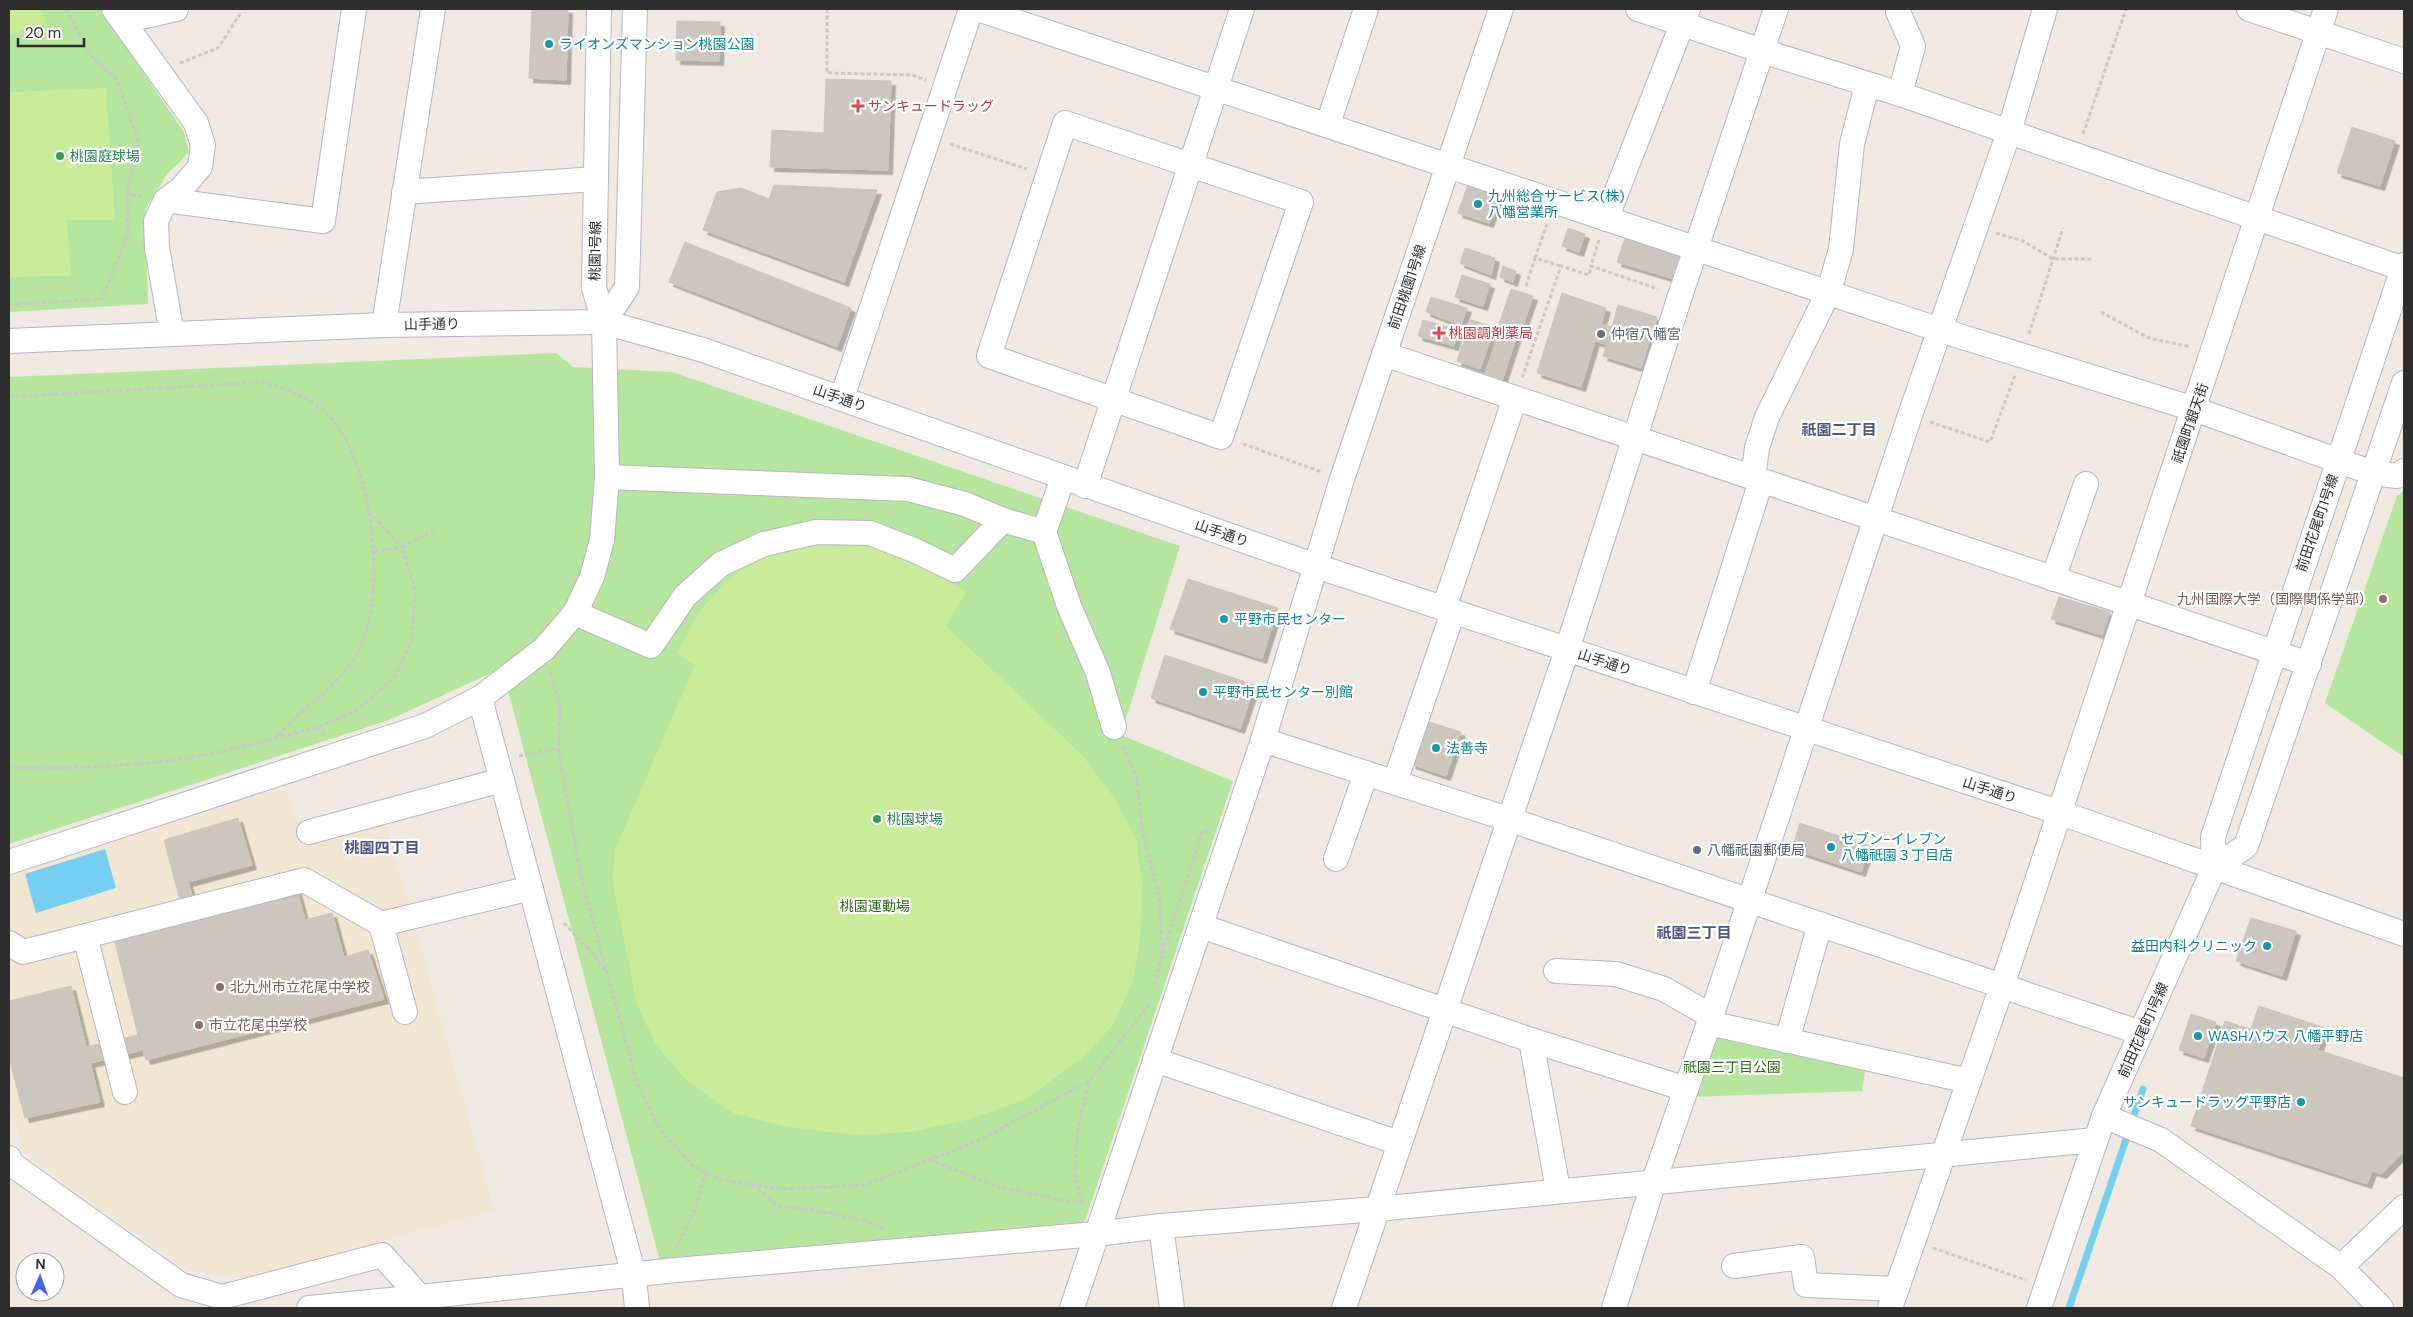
<svg xmlns="http://www.w3.org/2000/svg" width="2413" height="1317" viewBox="0 0 2413 1317" font-family="'DM Sans','Noto Sans JP',sans-serif">
<style>
.education{fill:#f0e6d1}
.green{fill:#b6e59e}
.pitch{fill:#c9ec9a}
.water{fill:#75cff0}
.lines{fill:none;stroke-linecap:round;stroke-linejoin:round}
.stream{stroke:#75cff0;stroke-width:7}
.building{fill:#cbc7bf;stroke:#cbc5ba;filter:url(#shadow)}
.minor-casing{stroke:#b4b7c1;stroke-width:26}
.path{stroke:#c9c9c9;stroke-width:3;stroke-dasharray:4 2.5;stroke-linecap:butt}
.minor{stroke:#fff;stroke-width:24}
.culture-dot{fill:#0f9aa8;stroke:#fff;stroke-width:2}
.health-dot{fill:#e0444e;stroke:#fff;stroke-width:2}
.leisure-dot{fill:#2e9e5b;stroke:#fff;stroke-width:2}
.worship-dot{fill:#6b7280;stroke:#fff;stroke-width:2}
.education-dot{fill:#8d6e63;stroke:#fff;stroke-width:2}
.service-dot{fill:#5c6f8a;stroke:#fff;stroke-width:2}
.labels{text-anchor:middle;stroke-width:4.5;stroke-linejoin:round;paint-order:stroke}
.culture-label{font-size:14px;fill:#0d838f;stroke:#fff;text-anchor:start}
.health-label{font-size:14px;fill:#be3a42;stroke:#fff;text-anchor:start}
.leisure-label{font-size:14px;fill:#27864d;stroke:#fff;text-anchor:start}
.street-label{font-size:14px;fill:#2e2e2e;stroke:#fff}
.worship-label{font-size:14px;fill:#5b616d;stroke:#fff;text-anchor:start}
.education-label{font-size:14px;fill:#785e54;stroke:#fff;text-anchor:start}
.service-label{font-size:14px;fill:#4e5e75;stroke:#fff;text-anchor:start}
.park-label{font-size:14px;fill:#2c6e1b;stroke:#fff}
.neighbourhood-label{font-size:15px;font-weight:bold;fill:#4d5680;stroke:#fff}
</style>
<defs>
<filter id="shadow"><feDropShadow dx="4.5" dy="4.5" stdDeviation="0" flood-color="#0004"/></filter>
</defs>
<rect width="100%" height="100%" fill="#efe9e1"/>
<polygon class="education" points="285,787 305,846 385,820 494,1210 246,1278 188,1270 32,1159 22,1147 9,1098 9,876"/>
<g class="green">
<polygon points="9,9 100,9 184,132 189,151 182,160 167,174 145,210 148,304 9,312"/>
<polygon points="556,353 573,367 672,372 1180,546 1121,735 1233,781 1084,1224 660,1261 502,668 389,720 9,844 9,377"/>
<polygon points="2404,490 2404,757 2325,703 2397,496"/>
<polygon points="1712,1033 1866,1066 1862,1091 1690,1097"/>
</g>
<g class="pitch">
<polygon points="9,9 41,9 46,23 9,35"/>
<polygon points="106,88 115,220 67,220 71,276 9,277 9,92"/>
<polygon points="820,541 864,542 918,562 966,592 946,626 1083,756 1115,799 1136,839 1142,881 1141,930 1133,981 1113,1025 1081,1059 1024,1100 966,1120 910,1132 856,1135 787,1127 733,1113 687,1081 656,1045 637,1004 612,880 615,850 695,665 677,654 698,613 721,587 742,569 771,554"/>
</g>
<polygon class="water" points="105,849 116,888 36,913 25,874"/>
<g class="lines">
<polyline class="stream" points="2069,1308 2143,1089"/>
</g>
<g class="building">
<polygon points="532,9 568,9 566,80 529,78"/>
<polygon points="677,21 720,22 719,61 676,60"/>
<polygon points="826,79 891,81 888,170 770,167 772,130 824,133"/>
<polygon points="2352,127 2395,141 2380,186 2337,173"/>
<polygon points="1468,184 1499,194 1489,223 1458,213"/>
<polygon points="774,185 877,190 844,282 703,230 717,192 741,188 769,199"/>
<polygon points="1568,228 1585,234 1579,252 1562,246"/>
<polygon points="1625,238 1682,257 1674,279 1617,262"/>
<polygon points="685,242 851,308 837,347 669,282"/>
<polygon points="1465,248 1495,258 1491,275 1460,263"/>
<polygon points="1503,266 1516,271 1513,282 1500,277"/>
<polygon points="1462,275 1490,284 1483,306 1455,297"/>
<polygon points="1511,289 1533,296 1521,331 1499,324"/>
<polygon points="1562,293 1606,308 1601,324 1612,327 1618,305 1657,317 1641,368 1603,356 1607,345 1595,341 1581,387 1537,373"/>
<polygon points="1431,297 1467,308 1461,325 1426,312"/>
<polygon points="1423,320 1459,330 1454,346 1418,336"/>
<polygon points="1471,320 1495,327 1480,369 1457,361"/>
<polygon points="1499,330 1517,335 1502,381 1485,375"/>
<polygon points="1188,579 1278,608 1262,659 1170,629"/>
<polygon points="2059,597 2110,612 2102,635 2051,619"/>
<polygon points="1165,655 1255,685 1240,729 1151,698"/>
<polygon points="1426,721 1461,732 1446,776 1411,764"/>
<polygon points="238,818 252,865 188,882 198,916 185,919 164,840"/>
<polygon points="1800,823 1870,846 1861,872 1792,849"/>
<polygon points="297,890 305,920 332,913 344,957 368,950 384,999 146,1060 143,1050 90,1063 86,1047 138,1035 114,938"/>
<polygon points="2251,918 2296,931 2282,976 2236,961"/>
<polygon points="71,986 100,1102 25,1118 9,1058 9,1001"/>
<polygon points="2259,1006 2325,1028 2318,1050 2404,1078 2404,1152 2382,1174 2372,1171 2367,1184 2191,1126 2225,1021 2251,1029"/>
<polygon points="2191,1014 2216,1022 2204,1058 2179,1050"/>
</g>
<g class="lines">
<g class="minor-casing">
<g id="minor">
<polyline points="114,9 196,123 203,145 200,167 181,189 166,200 156,221 157,248 172,334"/>
<polyline points="978,9 1940,330 2194,409 2373,473 2397,476 2404,471"/>
<polyline points="1638,9 1762,51 1900,94 2404,269"/>
<polyline points="1898,9 1898,12 1913,46 1900,94"/>
<polyline points="2249,9 2404,61"/>
<polyline points="123,21 176,9"/>
<polygon points="1065,123 1301,202 1221,437 989,356"/>
<polyline points="1328,124 1366,9"/>
<polyline points="404,192 596,179"/>
<polyline points="166,200 323,221 354,9"/>
<polyline points="1606,219 1688,9"/>
<polyline points="2404,265 2213,837 2214,868 2246,846 2404,383"/>
<polyline points="604,322 627,287 635,9"/>
<polyline points="384,325 433,9"/>
<polyline points="9,341 384,325 604,322 703,350 1316,566 2058,812 2404,934"/>
<polyline points="1384,354 2309,664"/>
<polyline points="842,398 971,9"/>
<polyline points="607,477 908,489 965,504 1003,520 1044,532 1069,606 1098,673 1114,727"/>
<polyline points="1753,478 1757,448 1767,417 1829,291 1841,249 1852,144 1867,85"/>
<polyline points="1085,486 1242,9"/>
<polyline points="1044,532 1063,478"/>
<polyline points="2053,579 2086,484"/>
<polyline points="1444,608 1515,398"/>
<polyline points="575,613 651,646 685,596 721,564 764,544 816,532 870,533 916,551 955,570 1003,520"/>
<polyline points="1694,692 1761,481"/>
<polyline points="480,698 634,1276 637,1308"/>
<polyline points="1263,740 1508,819 2141,1033"/>
<polyline points="1395,782 1453,612"/>
<polyline points="309,832 502,780"/>
<polyline points="1336,859 1366,773"/>
<polyline points="9,862 425,726 480,698 544,649 575,613 592,577 602,540 607,477 604,322 594,288 599,9"/>
<polyline points="381,924 405,1012"/>
<polyline points="1201,926 1531,1040 1686,1089"/>
<polyline points="85,936 125,1092"/>
<polyline points="9,943 23,952 304,880 381,924 531,888"/>
<polyline points="1556,971 1616,974 1664,989 1711,1016"/>
<polyline points="1709,1023 1969,1081"/>
<polyline points="1531,1040 1558,1190"/>
<polyline points="1787,1041 1820,924"/>
<polyline points="1155,1060 1399,1143"/>
<polyline points="2104,1116 2161,1140 2341,1267 2381,1308"/>
<polyline points="9,1158 10,1163 181,1285 222,1297 382,1255 420,1297 676,1270 1096,1234 1161,1226 1377,1209 2095,1140"/>
<polyline points="1161,1226 1172,1308"/>
<polyline points="1734,1266 1802,1257 1806,1285 1897,1289"/>
<polyline points="2341,1267 2404,1207"/>
<polyline points="309,1308 420,1297 422,1308"/>
<polyline points="1072,1308 1263,740 1342,479 1501,9"/>
<polyline points="1344,1308 1567,650 1680,296 1776,9"/>
<polyline points="1614,1308 1654,1181 1709,1023 1910,415 2009,132 2045,9"/>
<polyline points="1890,1308 2002,986 2326,9"/>
<polyline points="2039,1308 2104,1116 2214,868"/>
</g>
</g>
<g class="path">
<polyline points="66,9 91,56 117,80 138,140 127,194"/>
<polyline points="827,9 827,73 912,75 926,80"/>
<polyline points="180,63 218,48 240,14"/>
<polyline points="2083,134 2126,9"/>
<polyline points="950,144 1027,169"/>
<polyline points="1996,233 2023,241 2053,259 2092,259"/>
<polyline points="1599,240 1591,266 1658,289"/>
<polyline points="1535,258 1547,224"/>
<polyline points="1526,286 1535,258 1561,266"/>
<polyline points="9,305 102,299 128,234 127,194 142,196"/>
<polyline points="2101,312 2149,338 2191,347"/>
<polyline points="2029,334 2063,228"/>
<polyline points="1522,378 1561,266 1589,275 1591,266"/>
<path d="M9,397l255,-15c21,7 41,13 58,27 51,43 66,181 38,239 -14,29 -44,51 -67,72 -5,5 -12,14 -19,18 -8,5 -20,6 -29,8 -68,19 -166,24 -236,21"/>
<polyline points="1930,422 1990,442 2015,375"/>
<polyline points="1243,444 1322,472"/>
<polyline points="369,512 402,547 372,552"/>
<polyline points="550,672 560,707 558,748 581,877 638,1086 660,1130 691,1164 720,1180 783,1189 864,1185 978,1141 1089,1081 1149,1005"/>
<polyline points="316,728 325,735"/>
<polyline points="275,738 316,728 355,711 393,679 412,641 415,590 402,547 434,530"/>
<polyline points="1123,747 1137,777 1142,830 1160,901 1162,955 1155,985"/>
<polyline points="519,756 558,748"/>
<polyline points="564,923 593,954 607,973"/>
<polyline points="1163,952 1203,830 1210,832"/>
<polyline points="930,1160 996,1186 1061,1200 1085,1202"/>
<polyline points="753,1185 778,1206 818,1211 863,1220 884,1228"/>
<polyline points="1083,1202 1075,1178 1077,1134 1089,1081"/>
<polyline points="676,1248 696,1207 706,1172"/>
<polyline points="1933,1248 2026,1280"/>
</g>
<use href="#minor" class="minor"/>
</g>
<g class="culture-dot">
<circle cx="549" cy="44" r="5"/>
<circle cx="1478" cy="204" r="5"/>
<circle cx="1224" cy="619" r="5"/>
<circle cx="1203" cy="692" r="5"/>
<circle cx="1436" cy="748" r="5"/>
<circle cx="1831" cy="847" r="5"/>
<circle cx="2267" cy="946" r="5"/>
<circle cx="2198" cy="1036" r="5"/>
<circle cx="2301" cy="1102" r="5"/>
</g>
<g class="health-dot">
<path d="M855.5 98.5h5v5h5v5h-5v5h-5v-5h-5v-5h5z"/>
<path d="M1436.5 325.5h5v5h5v5h-5v5h-5v-5h-5v-5h5z"/>
</g>
<g class="leisure-dot">
<circle cx="60" cy="156" r="5"/>
<circle cx="877" cy="819" r="5"/>
</g>
<circle class="worship-dot" cx="1601" cy="334" r="5"/>
<g class="education-dot">
<circle cx="2383" cy="599" r="5"/>
<circle cx="220" cy="987" r="5"/>
<circle cx="199" cy="1025" r="5"/>
</g>
<circle class="service-dot" cx="1697" cy="850" r="5"/>
<g class="labels">
<g class="culture-label">
<text x="559" y="49">ライオンズマンション桃園公園</text>
<text x="1488" y="201">九州総合サービス(株)<tspan x="1488" dy="16">八幡営業所</tspan></text>
<text x="1234" y="624">平野市民センター</text>
<text x="1213" y="697">平野市民センター別館</text>
<text x="1446" y="753">法善寺</text>
<text x="1841" y="844">セブン-イレブン<tspan x="1841" dy="16">八幡祇園３丁目店</tspan></text>
<text x="2257" y="951" text-anchor="end">益田内科クリニック</text>
<text x="2208" y="1041">WASHハウス 八幡平野店</text>
<text x="2291" y="1107" text-anchor="end">サンキュードラッグ平野店</text>
</g>
<g class="health-label">
<text x="868" y="111">サンキュードラッグ</text>
<text x="1449" y="338">桃園調剤薬局</text>
</g>
<g class="leisure-label">
<text x="70" y="161">桃園庭球場</text>
<text x="887" y="824">桃園球場</text>
</g>
<g class="street-label">
<text transform="translate(595 251) rotate(-89)" y="5">桃園1号線</text>
<text transform="translate(1407 287) rotate(-71)" y="5">前田桃園1号線</text>
<text transform="translate(432 324) rotate(-1)" y="5">山手通り</text>
<text transform="translate(840 398) rotate(19)" y="5">山手通り</text>
<text transform="translate(2190 423) rotate(-71)" y="5">祇園町銀天街</text>
<text transform="translate(2317 523) rotate(-71)" y="5">前田花尾町1号線</text>
<text transform="translate(1222 533) rotate(19)" y="5">山手通り</text>
<text transform="translate(1605 662) rotate(18)" y="5">山手通り</text>
<text transform="translate(1990 790) rotate(18)" y="5">山手通り</text>
<text transform="translate(2143 1030) rotate(-66)" y="5">前田花尾町1号線</text>
</g>
<g class="worship-label">
<text x="1611" y="339">仲宿八幡宮</text>
</g>
<g class="education-label">
<text x="2373" y="604" text-anchor="end">九州国際大学（国際関係学部）</text>
<text x="230" y="992">北九州市立花尾中学校</text>
<text x="209" y="1030">市立花尾中学校</text>
</g>
<g class="service-label">
<text x="1707" y="855">八幡祇園郵便局</text>
</g>
<g class="park-label">
<text x="875" y="911">桃園運動場</text>
<text x="1732" y="1072">祇園三丁目公園</text>
</g>
<g class="neighbourhood-label">
<text x="1839" y="435">祇園二丁目</text>
<text x="382" y="853">桃園四丁目</text>
<text x="1694" y="938">祇園三丁目</text>
</g>
</g>
<rect width="2413" height="1317" fill="none" stroke="#2e2e2e" stroke-width="20"/>
<g transform="translate(40 1277) rotate(2)"><circle r="24" fill="#ffffff" stroke="#ababab"/>
<path d="M0-4L9 19L0 12L-9 19Z" fill="#4264fb"/>
<text y="-8" font-size="14" font-weight="bold" text-anchor="middle" fill="#2e2e2e">N</text>
</g>
<path d="M18 38v8h66v-8" fill="none" stroke="#2e2e2e" stroke-width="2.5"/>
<text x="25" y="38" font-size="15" fill="#2e2e2e" stroke="#ffffff" stroke-width="4" paint-order="stroke">20 m</text>
</svg>
